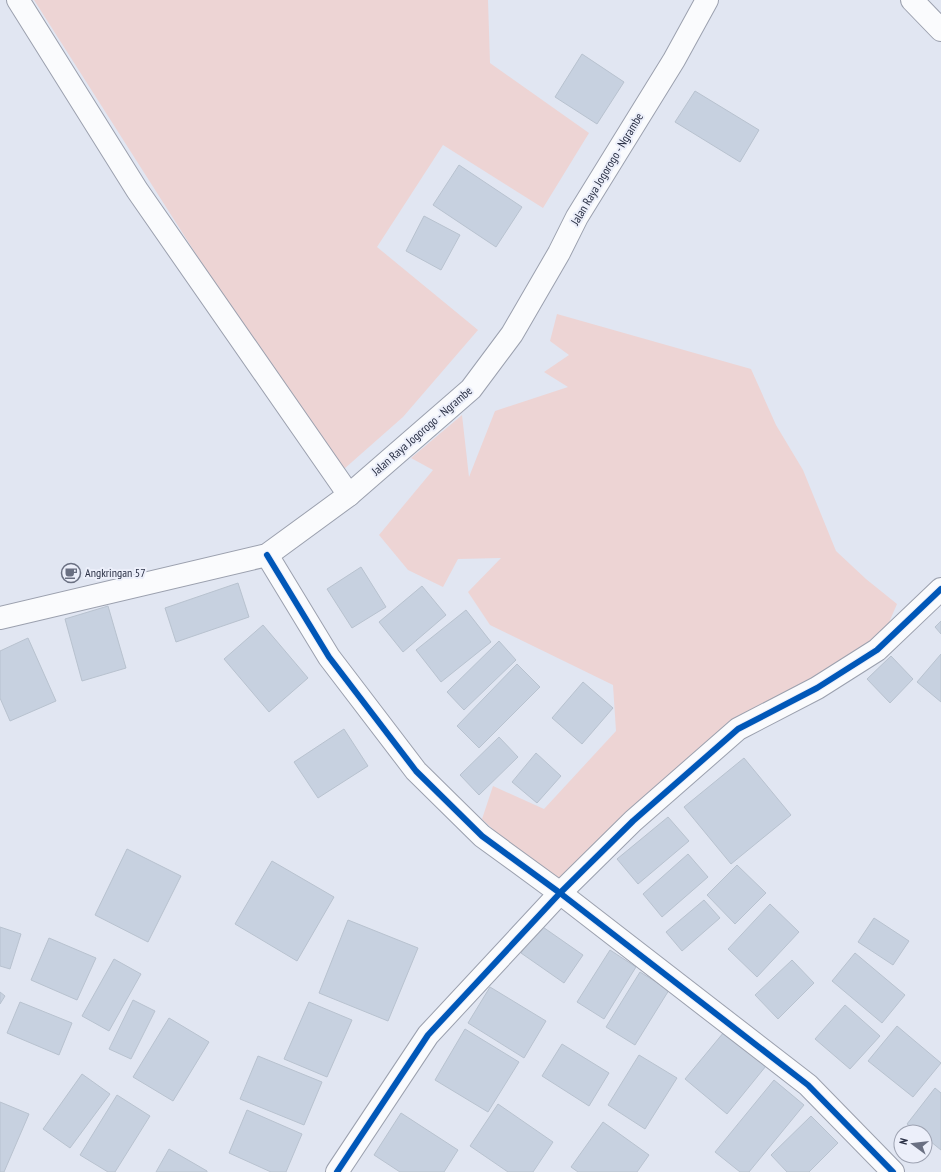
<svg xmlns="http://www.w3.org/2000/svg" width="941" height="1172" viewBox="0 0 941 1172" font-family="'PT Sans Narrow',sans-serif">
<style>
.green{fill:#edd4d4}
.building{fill:#c7d1e0;stroke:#b8c2cf}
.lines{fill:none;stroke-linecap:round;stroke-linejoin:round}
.minor-casing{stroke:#9ba0ae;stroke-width:24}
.major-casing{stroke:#9ba0ae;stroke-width:24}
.minor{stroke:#fafbfd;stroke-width:22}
.major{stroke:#fafbfd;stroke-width:22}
.cycleway-casing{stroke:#eceffa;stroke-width:8}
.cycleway{stroke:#0057b8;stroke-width:6}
.labels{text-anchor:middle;stroke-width:4;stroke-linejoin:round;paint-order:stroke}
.street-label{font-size:12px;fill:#2a3045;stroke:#eceffa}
.poi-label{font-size:12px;fill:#2a3045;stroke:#eceffa;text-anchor:start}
</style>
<rect width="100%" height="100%" fill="#e1e6f2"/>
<g class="green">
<polygon points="34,0 488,0 490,63 589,133 543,208 443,145 377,247 478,330 403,417 344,469 282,389"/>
<polygon points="557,314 751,369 776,425 803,470 836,551 866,579 897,604 877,650 738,729 560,893 482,819 493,786 544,809 616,731 613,685 490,625 468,592 501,558 458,559 443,587 408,570 379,535 433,470 411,458 462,415 469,477 495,411 568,387 544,372 569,355 550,341"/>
</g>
<g class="building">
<polygon points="582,54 624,82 597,124 555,97"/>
<polygon points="695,91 759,130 740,162 675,122"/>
<polygon points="459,165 522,207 496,247 433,205"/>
<polygon points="424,216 460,235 441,270 406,251"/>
<polygon points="361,567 386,607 352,628 327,589"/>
<polygon points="238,583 249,617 176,642 165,608"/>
<polygon points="422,586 446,615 403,652 379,622"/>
<polygon points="108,606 126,668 82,681 65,619"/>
<polygon points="466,610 491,642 441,682 416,650"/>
<polygon points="941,621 941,634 935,627"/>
<polygon points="263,625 308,678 269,712 224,659"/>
<polygon points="28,638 56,701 10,721 0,698 0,651"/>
<polygon points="499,641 516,660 464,710 447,692"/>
<polygon points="941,654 941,702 917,682"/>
<polygon points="891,656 913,679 890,703 867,679"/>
<polygon points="517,664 540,687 479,748 457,726"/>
<polygon points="583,682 613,708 582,744 552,718"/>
<polygon points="344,729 368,766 318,798 294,762"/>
<polygon points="499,737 518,757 479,795 460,775"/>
<polygon points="536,753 561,776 537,803 512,782"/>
<polygon points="744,758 791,815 731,864 684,807"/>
<polygon points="668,817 689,841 638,884 617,859"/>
<polygon points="127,849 181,876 148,942 95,915"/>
<polygon points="688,854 708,877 662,917 643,894"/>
<polygon points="272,861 334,897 297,961 235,924"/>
<polygon points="737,865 766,893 735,924 707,895"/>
<polygon points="704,900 720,918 682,951 666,932"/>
<polygon points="770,904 799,932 757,977 728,949"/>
<polygon points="874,918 909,941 893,965 858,942"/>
<polygon points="348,920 418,948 388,1021 319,993"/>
<polygon points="540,925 583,955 564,983 521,953"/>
<polygon points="0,927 21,934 10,969 0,966"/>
<polygon points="49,938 96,958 77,1000 31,980"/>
<polygon points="610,950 636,967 604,1019 577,1002"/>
<polygon points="855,953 905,995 882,1023 832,981"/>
<polygon points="114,959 141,974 109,1031 82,1016"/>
<polygon points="792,960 814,983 778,1019 755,995"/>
<polygon points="640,972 669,990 635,1045 606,1027"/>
<polygon points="490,987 546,1021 524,1058 468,1023"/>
<polygon points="0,992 5,996 0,1004"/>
<polygon points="133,1000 155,1011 131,1059 109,1049"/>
<polygon points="20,1002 72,1023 59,1055 7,1033"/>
<polygon points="309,1002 352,1020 327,1077 284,1059"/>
<polygon points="845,1005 880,1036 850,1069 815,1039"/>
<polygon points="169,1018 209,1042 173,1101 133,1077"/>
<polygon points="897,1026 941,1063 913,1097 868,1061"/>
<polygon points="465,1029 519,1062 488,1112 435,1080"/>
<polygon points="724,1032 766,1066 727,1114 685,1079"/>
<polygon points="562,1044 609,1073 589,1106 542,1076"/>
<polygon points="639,1055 677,1078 645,1129 608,1105"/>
<polygon points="258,1056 322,1082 304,1125 240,1099"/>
<polygon points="82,1074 110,1094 70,1148 43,1129"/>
<polygon points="774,1080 804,1105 749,1172 740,1172 715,1152"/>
<polygon points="935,1088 941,1093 941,1150 925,1137 925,1132 918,1132 907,1124"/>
<polygon points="117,1095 150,1116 115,1172 108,1172 80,1155"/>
<polygon points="0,1102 29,1114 4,1172 0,1172"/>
<polygon points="498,1104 553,1142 533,1172 508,1172 470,1146"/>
<polygon points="247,1110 302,1134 286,1172 271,1172 229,1153"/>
<polygon points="401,1113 458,1150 444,1172 400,1172 374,1155"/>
<polygon points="811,1116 838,1143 809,1172 787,1172 771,1155"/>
<polygon points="603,1122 649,1155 637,1172 578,1172 571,1167"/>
<polygon points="169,1149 207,1171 207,1172 156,1172"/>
</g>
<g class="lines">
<g class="minor-casing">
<g id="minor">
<polyline points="18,0 137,190 349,495"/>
<polyline points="912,0 941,30"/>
<polyline points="267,555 329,657 416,771 482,836 560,893 808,1085 893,1172"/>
<polyline points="337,1172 428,1035 560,893 633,821 738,729 817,688 877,650 941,589"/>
</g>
</g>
<g class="major-casing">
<polyline id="major" points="0,618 267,555 349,495 471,389 512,334 559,253 577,217 674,60 707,0"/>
</g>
<use href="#minor" class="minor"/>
<use href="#major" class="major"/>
<g class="cycleway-casing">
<g id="cycleway">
<polyline points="267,555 329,657 416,771 482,836 560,893 808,1085 893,1172"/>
<polyline points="337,1172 428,1035 560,893 633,821 738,729 817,688 877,650 941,589"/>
</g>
</g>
<use href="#cycleway" class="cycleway"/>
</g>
<defs>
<g id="cafe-ring" transform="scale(1)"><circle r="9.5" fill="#eceffa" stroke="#6a7082" stroke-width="1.5"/><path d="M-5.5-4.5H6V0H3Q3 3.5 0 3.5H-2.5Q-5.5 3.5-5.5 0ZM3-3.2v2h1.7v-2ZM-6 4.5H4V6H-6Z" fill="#6a7082"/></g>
</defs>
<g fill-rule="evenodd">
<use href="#cafe-ring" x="71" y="573"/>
</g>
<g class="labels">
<g class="street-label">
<text transform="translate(607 169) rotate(-59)" y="4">Jalan Raya Jogorogo - Ngrambe</text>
<text transform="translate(422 431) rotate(-41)" y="4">Jalan Raya Jogorogo - Ngrambe</text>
</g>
<g class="poi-label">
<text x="85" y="577">Angkringan 57</text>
</g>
</g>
<g transform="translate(913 1144) rotate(285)"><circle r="19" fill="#eceffa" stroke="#9ea3b2"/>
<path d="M0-3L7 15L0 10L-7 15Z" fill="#6a7082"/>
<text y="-6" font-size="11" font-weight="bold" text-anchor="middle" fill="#2a3045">N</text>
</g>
</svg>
